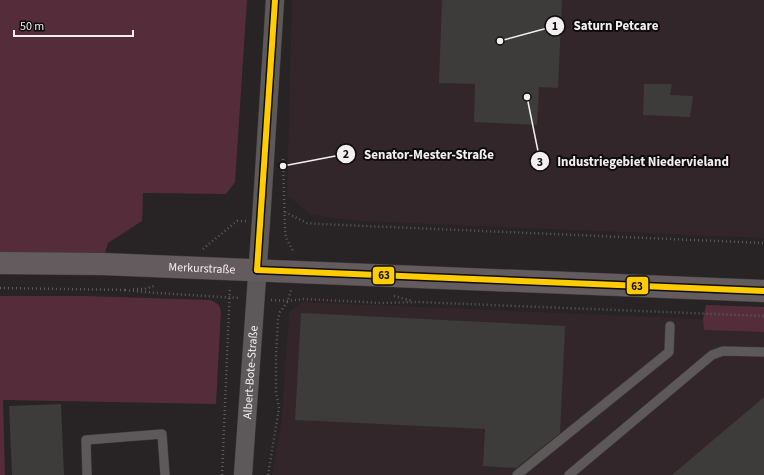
<svg xmlns="http://www.w3.org/2000/svg" width="764" height="475" viewBox="0 0 764 475" font-family="'Source Sans 3',sans-serif">
<style>
.built{fill:#33262a}
.green{fill:#552d3a}
.building{fill:#3e3b3b}
.lines{fill:none;stroke-linecap:round;stroke-linejoin:round}
.lane-casing{stroke:#413e3f;stroke-width:10}
.street-casing{stroke:#413e3f;stroke-width:19}
.secondary-casing{stroke:#413e3f;stroke-width:23}
.path{stroke:#5e5a5b;stroke-width:2.5;stroke-dasharray:1 3;stroke-linecap:butt}
.lane{stroke:#5d595a;stroke-width:9}
.street{stroke:#5d595a;stroke-width:18}
.secondary{stroke:#635b5e;stroke-width:22}
.bus-1-casing{stroke:#0f0c0d;stroke-width:9}
.bus-1{stroke:#fc0;stroke-width:6}
.labels{text-anchor:middle;stroke-width:4;stroke-linejoin:round;paint-order:stroke}
.street-label{font-size:12px;fill:#f3eeef;stroke:#0f0c0d}
.leader{fill:none;stroke:#f3eeef;stroke-width:1.5}
.callout-dot{fill:#f3eeef;stroke:#0f0c0d;stroke-width:1.5}
.mark-label{font-size:12px;text-anchor:middle;font-weight:bold;fill:#111}
.callout-label{font-size:13px;text-anchor:middle;font-weight:bold;fill:#f3eeef;stroke:#0f0c0d;stroke-width:4;stroke-linejoin:round;paint-order:stroke}
.line-badge{stroke:#0f0c0d;stroke-width:1.5}
.pale-badge-label{font-size:11px;text-anchor:middle;font-weight:bold;fill:#111}
</style>
<rect width="100%" height="100%" fill="#282324"/>
<g class="built">
<polygon points="292,0 764,0 764,238 359,221 311,215 287,195"/>
<polygon points="301,302 703,319 705,330 764,332 764,475 272,475 282,418 289,313"/>
</g>
<g class="green">
<polygon points="0,0 247,0 235,182 226,194 143,193 142,221 108,243 105,253 0,252"/>
<polygon points="0,296 84,296 210,300 218,304 221,310 216,404 3,400 5,475 0,475"/>
<polygon points="706,305 764,307 764,332 704,330 703,319"/>
</g>
<g class="building">
<polygon points="442,0 562,0 558,88 539,87 537,125 474,122 475,84 439,83"/>
<polygon points="644,84 672,84 670,95 693,96 690,117 643,115"/>
<polygon points="301,313 565,326 560,433 516,468 483,466 485,429 295,420"/>
<polygon points="764,397 764,475 672,475"/>
<polygon points="61,404 64,475 12,475 9,406"/>
</g>
<g class="lines">
<g class="lane-casing">
<g id="lane">
<polyline points="87,475 86,440 162,434 165,475"/>
<polyline points="517,475 669,352 670,326"/>
<polyline points="569,475 712,355 723,351 764,352"/>
</g>
</g>
<g class="street-casing">
<g id="street">
<path id="s1" d="M243,475l18,-254 14,-221"/>
</g>
</g>
<g class="secondary-casing">
<g id="secondary">
<path id="s2" d="M0,263l102,1 662,27"/>
</g>
</g>
<g class="path">
<polyline points="283,159 285,230 286,238 294,253"/>
<polyline points="285,212 307,223 319,224 764,243"/>
<polyline points="203,249 237,221 246,221"/>
<polyline points="0,288 126,290"/>
<polyline points="133,289 145,289 154,286"/>
<polyline points="125,290 156,293 240,298"/>
<polyline points="394,296 412,301"/>
<polyline points="271,300 288,301 304,299 382,303 417,302 764,316"/>
<polyline points="222,475 230,287"/>
<polyline points="268,475 279,408 276,392 276,356 278,319 280,312 288,301 291,290"/>
</g>
<use href="#lane" class="lane"/>
<use href="#street" class="street"/>
<use href="#secondary" class="secondary"/>
<g class="bus-1-casing">
<g id="bus-1">
<polyline points="257,270 764,291"/>
<polyline points="257,270 275,0"/>
</g>
</g>
<use href="#bus-1" class="bus-1"/>
</g>
<g class="labels">
<g class="street-label">
<text dy="4" stroke="none"><textPath href="#s2" startOffset="202">Merkurstraße</textPath></text>
<text dy="4" stroke="none"><textPath href="#s1" startOffset="103">Albert-Bote-Straße</textPath></text>
</g>
</g>
<path class="leader" d="M500 41L555 26M283 166L346 154M527 97L540 161"/>
<g class="callout-dot">
<circle cx="500" cy="41" r="4"/>
<circle cx="283" cy="166" r="4"/>
<circle cx="527" cy="97" r="4"/>
<circle cx="555" cy="26" r="10"/>
<circle cx="346" cy="154" r="10"/>
<circle cx="540" cy="161" r="10"/>
</g>
<g class="mark-label">
<text x="555" y="30">1</text>
<text x="346" y="158">2</text>
<text x="540" y="166">3</text>
</g>
<g class="callout-label">
<text x="616" y="30">Saturn Petcare</text>
<text x="429" y="159">Senator-Mester-Straße</text>
<text x="643" y="166">Industriegebiet Niedervieland</text>
</g>
<g class="line-badge">
<rect x="372" y="266" width="23" height="19" rx="4" fill="#fc0"/>
<rect x="626" y="276" width="23" height="19" rx="4" fill="#fc0"/>
</g>
<g class="pale-badge-label">
<text x="384" y="279">63</text>
<text x="637" y="290">63</text>
</g>
<path d="M14 30v6h119v-6" fill="none" stroke="#f3eeef" stroke-width="2"/>
<text x="20" y="30" font-size="12" fill="#f3eeef" stroke="#0f0c0d" stroke-width="3" paint-order="stroke">50 m</text>
</svg>
